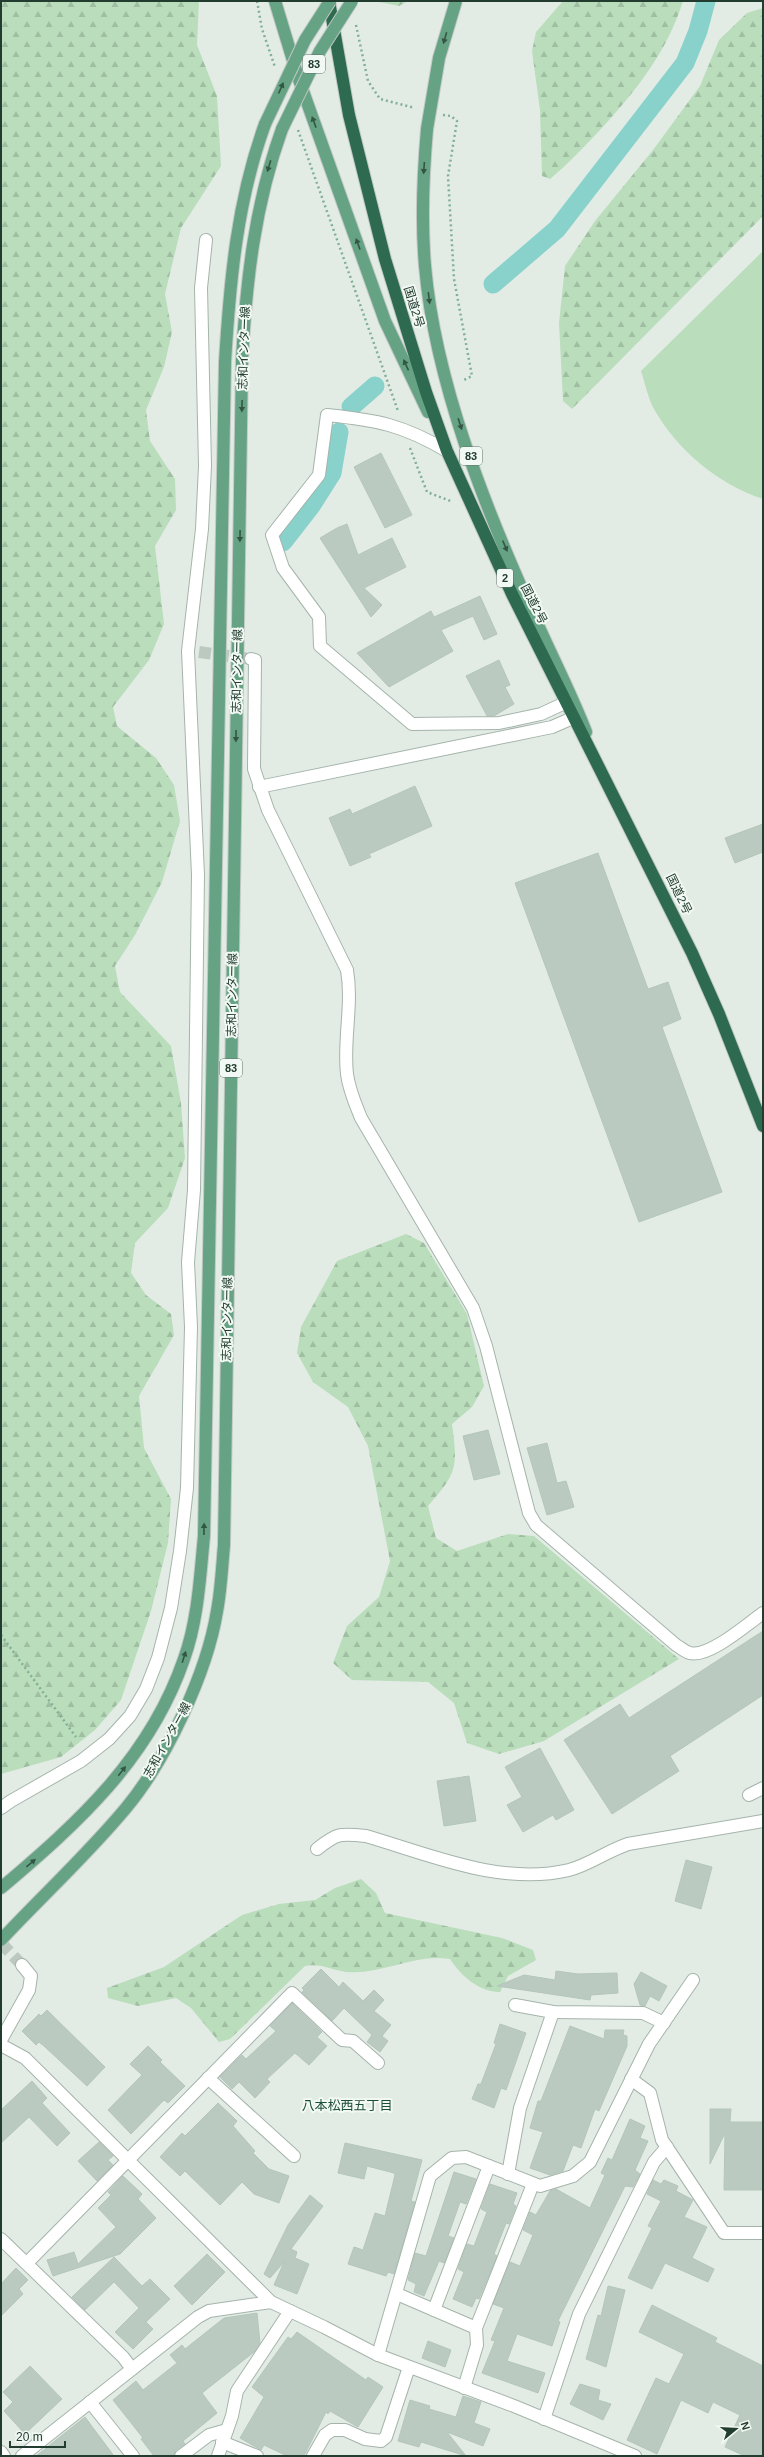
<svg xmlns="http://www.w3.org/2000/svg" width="764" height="2457" viewBox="0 0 764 2457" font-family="Arial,'Noto Sans JP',sans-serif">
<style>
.forest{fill:url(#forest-firs)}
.pitch{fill:#baddbc}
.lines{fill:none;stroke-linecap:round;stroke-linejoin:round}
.canal{stroke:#89d2cc;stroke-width:19}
.building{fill:#bacac0;stroke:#b4c6ba}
.minor-tunnel{stroke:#bcc9c1;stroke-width:12;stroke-dasharray:12 6;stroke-linecap:butt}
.minor-casing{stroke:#a5b4ab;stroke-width:14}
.major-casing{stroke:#c1c9c5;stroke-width:14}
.highway-casing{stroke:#c1c9c5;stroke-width:14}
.path{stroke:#82b097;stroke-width:2.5;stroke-dasharray:2 3;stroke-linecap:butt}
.minor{stroke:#fff;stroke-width:12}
.major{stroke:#66a284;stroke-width:12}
.highway{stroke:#2d6a4f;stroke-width:12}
.major-bridge-casing{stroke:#c1c9c5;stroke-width:14;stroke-linecap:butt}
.major-bridge{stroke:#66a284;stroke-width:12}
.oneway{fill:#335644}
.labels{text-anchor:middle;stroke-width:4;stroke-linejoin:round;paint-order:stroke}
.shield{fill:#f2f9f4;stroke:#60756a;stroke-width:1}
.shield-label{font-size:11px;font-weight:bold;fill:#223d2f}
.street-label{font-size:12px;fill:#223d2f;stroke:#f2f9f4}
.neighbourhood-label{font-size:13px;fill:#1d4f37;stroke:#f2f9f4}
</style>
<defs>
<pattern id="forest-firs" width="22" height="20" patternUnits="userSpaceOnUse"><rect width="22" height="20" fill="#baddbc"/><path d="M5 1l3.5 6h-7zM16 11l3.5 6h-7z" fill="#a0bfa2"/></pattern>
</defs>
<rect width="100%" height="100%" fill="#e2ece5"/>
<g class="forest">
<polygon points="1,1 199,1 197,45 217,96 221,166 181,228 165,294 172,332 164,367 146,410 150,441 175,479 176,510 155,546 164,624 149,660 113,707 117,726 156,758 174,785 180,821 162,882 135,935 115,966 120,992 171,1046 181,1103 185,1158 168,1208 135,1243 131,1273 146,1295 171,1314 174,1335 139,1396 144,1448 171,1499 168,1543 151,1611 121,1700 95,1730 61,1757 1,1774"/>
<polygon points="374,1 408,1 399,6"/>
<path d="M563,1h120c-16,51 -47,90 -83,129 -16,17 -32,34 -50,49l-8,-3 -2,-66 -8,-59 4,-19z"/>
<polygon points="763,8 763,216 572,409 563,401 559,323 565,266 595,221 653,150 700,86 719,40 747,13"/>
<path d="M406,1234l18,9 43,71 17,72 -12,21 -20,17c6,44 5,49 -24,82l8,32 21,13 51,-17 26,2 145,123 -135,82 -45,13 -32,-11 -13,-40 -26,-21 -76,-2 -19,-17 14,-37 32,-29 11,-36 -22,-115 -20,-39 -35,-25 -16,-29 4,-26 36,-66z"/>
<path d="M361,1879l15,14 9,20 117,25 31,12 3,10 -28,16 -8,16c-21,0 -39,-16 -50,-33 -35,-6 -68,16 -103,13 -16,-2 -26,-9 -42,-6l-75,73 -11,3 -28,-34 -15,-10 -38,8 -30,-8 -1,-10 57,-21 78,-52 37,-11 36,-4 20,-12z"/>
</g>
<path class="pitch" d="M763,251v248c-45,-15 -86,-49 -109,-90 -6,-11 -9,-26 -13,-38z"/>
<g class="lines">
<g class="canal">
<polyline points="493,284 557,229 685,63 698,31 706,1"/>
<polyline points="351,407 375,386"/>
<polyline points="283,542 311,506 332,473 339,432"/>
</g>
</g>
<g class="building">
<polygon points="381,453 412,515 385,528 354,467"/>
<polygon points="347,524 358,555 392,538 406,567 364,588 382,605 371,617 320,538 337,528"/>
<polygon points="480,596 497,634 484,640 473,616 441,630 453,651 389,687 357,653 431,611 434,617"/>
<polygon points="499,660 510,685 505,687 514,704 494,716 487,716 466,676"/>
<polygon points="415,786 432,826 369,854 371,857 350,866 329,818 350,809 352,814"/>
<polygon points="763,824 763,852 735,863 725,838"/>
<polygon points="598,853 648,989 668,982 681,1019 662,1027 722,1192 639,1222 515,883"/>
<polygon points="488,1430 500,1474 474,1480 463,1436"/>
<polygon points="547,1443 557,1483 566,1481 574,1507 547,1515 527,1448"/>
<polygon points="763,1631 763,1695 670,1756 679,1771 612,1814 564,1740 620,1704 629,1718"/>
<polygon points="540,1748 574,1810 556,1820 553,1815 523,1832 507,1805 522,1797 505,1767"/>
<polygon points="469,1776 476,1821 444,1826 437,1781"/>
<polygon points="686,1860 712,1867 701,1909 675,1901"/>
<polygon points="321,1969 339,1987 343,1982 363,2001 374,1990 384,2000 374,2011 391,2025 382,2036 388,2041 380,2052 367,2042 372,2035 344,2008 332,2021 302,1992 304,1990 302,1988"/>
<polygon points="556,1971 578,1974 617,1973 618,1993 591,1995 590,2000 497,1986 524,1975 555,1980"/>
<polygon points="641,1972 667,1986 659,2001 650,1996 645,2006 640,2005 634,1984"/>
<polygon points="292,2003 322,2032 317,2037 327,2046 309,2065 295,2053 267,2079 270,2082 255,2098 239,2082 232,2089 220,2077 242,2055 246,2059 276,2031 270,2026"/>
<polygon points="47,2010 105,2067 87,2086 44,2046 39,2042 36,2045 22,2031 39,2014 41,2016"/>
<polygon points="500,2024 526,2033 506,2090 501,2088 494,2108 472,2099 478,2084 481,2084 496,2044 494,2043"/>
<polygon points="570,2026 604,2039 605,2030 624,2030 623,2035 627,2036 627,2046 599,2111 595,2109 581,2148 573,2145 563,2171 550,2175 530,2168 543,2132 530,2128 538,2101 541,2101"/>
<polygon points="148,2046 162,2060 160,2062 185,2086 168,2103 164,2100 131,2134 108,2110 142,2075 130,2064"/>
<polygon points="32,2081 47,2098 42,2103 70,2133 57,2146 29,2117 1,2143 1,2110"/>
<polygon points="218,2103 237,2121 233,2126 255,2151 253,2153 269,2169 289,2176 279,2203 254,2194 242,2182 220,2205 185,2171 180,2176 160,2157 182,2133 185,2136"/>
<polygon points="710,2109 731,2109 730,2122 763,2122 763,2190 724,2190 725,2133 710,2164"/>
<polygon points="630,2119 645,2126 640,2138 648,2141 635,2170 640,2174 633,2187 625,2186 558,2321 560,2322 552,2346 517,2334 507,2361 545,2373 538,2393 482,2373 495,2341 491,2340 504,2308 493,2304 510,2262 520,2266 533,2235 523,2230 530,2212 536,2215 550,2191 556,2189 590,2208 605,2175 601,2173 608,2158 612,2160"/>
<polygon points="99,2142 113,2156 108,2160 113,2165 97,2181 78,2161"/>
<polygon points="345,2143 422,2160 411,2201 415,2202 394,2274 388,2272 386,2276 348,2264 354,2247 363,2250 375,2213 385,2216 395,2175 394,2173 367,2166 364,2179 338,2173"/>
<polygon points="454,2172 476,2179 466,2204 460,2202 448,2236 454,2238 444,2263 439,2261 424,2296 414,2292 416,2284 408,2280 415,2253 426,2256"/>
<polygon points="123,2176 142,2194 138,2199 156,2218 120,2254 53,2276 47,2260 74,2252 78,2264 116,2227 98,2208 111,2195 108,2192"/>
<polygon points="653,2180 661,2184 664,2180 678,2186 676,2191 693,2200 684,2217 707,2227 692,2258 714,2269 708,2282 665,2263 652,2289 628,2278 652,2228 648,2226 661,2201 647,2194"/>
<polygon points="490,2184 517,2193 513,2204 516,2206 509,2224 506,2223 494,2254 497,2256 479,2299 476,2298 472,2307 453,2299 464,2272 458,2269 467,2244 474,2246 487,2212 481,2209"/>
<polygon points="310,2195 323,2206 291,2249 297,2252 295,2258 309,2264 297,2294 274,2285 284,2262 270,2278 264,2274 288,2225"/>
<polygon points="207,2254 225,2272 192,2305 174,2286"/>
<polygon points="114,2257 142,2286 150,2279 170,2299 146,2322 153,2329 133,2349 115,2332 139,2308 114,2282 85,2310 72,2297"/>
<polygon points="16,2268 28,2280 19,2289 23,2294 1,2316 1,2284"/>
<polygon points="608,2286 625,2290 606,2367 586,2359 598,2315 601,2316"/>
<polygon points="652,2305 717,2338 715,2342 763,2366 763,2456 745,2456 725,2447 740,2415 713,2402 708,2413 681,2400 657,2454 627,2440 656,2378 669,2384 684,2354 639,2332"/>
<polygon points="257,2313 260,2343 254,2352 202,2393 217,2413 183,2441 185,2444 176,2450 174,2456 154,2456 141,2439 143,2438 113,2400 136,2381 143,2390 177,2363 170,2355 182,2345 185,2349 224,2318"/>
<polygon points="297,2332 366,2380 368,2377 383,2387 358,2427 330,2411 328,2414 326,2412 304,2456 287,2456 264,2445 261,2450 240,2438 264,2397 252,2387 288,2337 291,2339"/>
<polygon points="428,2341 451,2350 445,2367 422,2358"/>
<polygon points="30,2366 62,2399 25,2434 4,2411 13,2402 3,2392"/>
<polygon points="580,2384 600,2390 598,2400 611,2404 603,2420 570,2404"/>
<polygon points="463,2396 481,2402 474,2423 490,2429 483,2446 447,2432 466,2456 421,2442 419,2447 398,2441 410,2400 430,2406 429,2409 456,2417"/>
<polygon points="85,2417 114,2456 36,2456"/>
</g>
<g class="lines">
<g class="minor-tunnel">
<polyline points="199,652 251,659"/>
<polyline points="1,1943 22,1965"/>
</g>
<g class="minor-casing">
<g id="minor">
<path d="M447,451c-44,-26 -70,-31 -120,-36l-8,60 -47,60 11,33 36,49 1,29 92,78 87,-1 42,-9 26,-12"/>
<path d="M251,659l4,1 -1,109 14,41 79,160c6,35 -4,70 0,104 2,16 8,29 14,44l112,190 13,38 43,167 7,12 140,120c4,2 9,7 14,8 19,5 57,-29 73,-40"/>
<polyline points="259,787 552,727 575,717"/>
<polyline points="749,1795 763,1788"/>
<polyline points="1,1808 11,1801 81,1761 109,1739 130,1716 146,1689 158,1658 171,1608 180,1551 187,1488 191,1327 188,1262 194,1190 198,875 188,651 202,529 205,466 201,288 206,240"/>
<path d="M317,1849c20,-16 23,-16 49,-13 65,19 135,50 203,34 20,-5 38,-19 59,-26l135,-23"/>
<polyline points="515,2005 553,2012 643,2013 664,2023"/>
<polyline points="1,2040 29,1990 31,1976 22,1965"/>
<polyline points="1,2045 25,2058 271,2302"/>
<polyline points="208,2078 294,2156"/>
<polyline points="631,2079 650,2093 662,2140 724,2233 763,2233"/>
<polyline points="508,2174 520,2108 553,2012"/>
<polyline points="1,2239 123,2357 132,2369"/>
<polyline points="27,2263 292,1993 342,2040 353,2041 378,2063"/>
<polyline points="397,2294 476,2328 477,2345 464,2388"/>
<polyline points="434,2310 489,2166"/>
<polyline points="476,2328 533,2184"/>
<polyline points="378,2355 430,2176 452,2158 466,2157 540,2186 573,2176 590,2162 649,2044 693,1980"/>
<polyline points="90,2402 133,2456"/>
<polyline points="544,2419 579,2314 654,2162 667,2147"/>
<polyline points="222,2442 257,2456"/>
<polyline points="1,2452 4,2456"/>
<polyline points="22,2456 198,2317 209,2311 271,2302 324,2327 378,2355 514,2406 635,2456"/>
<polyline points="181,2456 209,2435 227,2430"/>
<polyline points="218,2456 232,2416 237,2391 290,2311"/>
<polyline points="313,2456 325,2435 332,2430 345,2430 365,2439 381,2441 386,2437 409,2367"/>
</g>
</g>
<g class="major-casing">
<g id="major">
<polyline points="275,1 298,77 385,321 428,412"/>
<path d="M427,129c-4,46 -6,91 -2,137 10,116 61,244 109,350 17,39 37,77 52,116"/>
<path d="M1,1888c78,-66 149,-130 183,-229 14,-39 16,-82 20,-123l21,-1174c5,-82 12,-161 40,-238"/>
<path d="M1,1940c41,-44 86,-85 125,-132 40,-48 81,-135 91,-197 4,-21 5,-44 7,-66l18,-1185c4,-79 13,-156 40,-231"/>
</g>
</g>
<g class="highway-casing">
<polyline id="highway" points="329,1 349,115 385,259 426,392 447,451 512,594 692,953 719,1014 763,1126"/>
</g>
<g class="path">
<polyline points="257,1 262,29 275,67"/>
<polyline points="356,25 368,81 380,99 415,108"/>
<polyline points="443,115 451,116 457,121 448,176 454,279 472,376 462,381"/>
<polyline points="298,130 398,411"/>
<polyline points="410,448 427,492 453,502"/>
<polyline points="1,1635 76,1737"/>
</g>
<use href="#minor" class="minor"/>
<use href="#major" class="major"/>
<use href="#highway" class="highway"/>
<g class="major-bridge-casing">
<g id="major-bridge">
<polyline points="265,124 305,40 330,1"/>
<polyline points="282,129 320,51 352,1"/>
<polyline points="427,129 439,58 456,1"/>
</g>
</g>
<use href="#major-bridge" class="major-bridge"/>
</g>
<defs><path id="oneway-solid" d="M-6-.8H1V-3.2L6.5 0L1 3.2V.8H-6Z"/></defs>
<g class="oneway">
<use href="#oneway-solid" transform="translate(445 38) rotate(106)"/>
<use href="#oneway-solid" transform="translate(281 88) rotate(-66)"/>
<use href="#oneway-solid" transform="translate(314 122) rotate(-110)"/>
<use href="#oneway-solid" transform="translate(269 166) rotate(107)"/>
<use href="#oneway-solid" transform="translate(424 168) rotate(94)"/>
<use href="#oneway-solid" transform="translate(358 244) rotate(-110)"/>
<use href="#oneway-solid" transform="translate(429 298) rotate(83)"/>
<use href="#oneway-solid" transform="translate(406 365) rotate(-115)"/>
<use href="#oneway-solid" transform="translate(242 406) rotate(91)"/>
<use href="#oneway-solid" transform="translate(460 424) rotate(72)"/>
<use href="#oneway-solid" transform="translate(240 536) rotate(91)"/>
<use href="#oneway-solid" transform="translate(505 546) rotate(67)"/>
<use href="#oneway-solid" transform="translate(236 736) rotate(91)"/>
<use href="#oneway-solid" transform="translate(204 1529) rotate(-89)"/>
<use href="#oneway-solid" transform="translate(184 1657) rotate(-72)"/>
<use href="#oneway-solid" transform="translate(122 1771) rotate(-52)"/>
<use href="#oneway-solid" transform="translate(31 1863) rotate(-40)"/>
</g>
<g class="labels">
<g class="shield">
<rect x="303" y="55" width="22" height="18" rx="3"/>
<rect x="460" y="447" width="22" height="18" rx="3"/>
<rect x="497" y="569" width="16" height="18" rx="3"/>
<rect x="220" y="1059" width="22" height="18" rx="3"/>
</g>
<g class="shield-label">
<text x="314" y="68">83</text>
<text x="471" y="460">83</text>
<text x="505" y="582">2</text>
<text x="231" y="1072">83</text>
</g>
<g class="street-label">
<text transform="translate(414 307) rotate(73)" y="4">国道2号</text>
<text transform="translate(244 348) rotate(-88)" y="4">志和インター線</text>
<text transform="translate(534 604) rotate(63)" y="4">国道2号</text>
<text transform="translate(237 671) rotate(-89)" y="4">志和インター線</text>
<text transform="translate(679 894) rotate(64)" y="4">国道2号</text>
<text transform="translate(232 995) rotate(-89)" y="4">志和インター線</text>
<text transform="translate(227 1319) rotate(-89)" y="4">志和インター線</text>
<text transform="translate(167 1740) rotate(-61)" y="4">志和インター線</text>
</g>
<g class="neighbourhood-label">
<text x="347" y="2110">八本松西五丁目</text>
</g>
</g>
<rect width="764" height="2457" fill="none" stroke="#223d2f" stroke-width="4"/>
<g transform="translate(736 2429) rotate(72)" stroke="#f2f9f4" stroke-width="3" paint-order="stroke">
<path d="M0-3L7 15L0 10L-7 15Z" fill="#223d2f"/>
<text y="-6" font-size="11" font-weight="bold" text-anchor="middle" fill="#223d2f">N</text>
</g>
<path d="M10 2441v6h55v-6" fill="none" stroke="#223d2f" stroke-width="2"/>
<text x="16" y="2441" font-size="12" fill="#223d2f" stroke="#f2f9f4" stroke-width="3" paint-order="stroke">20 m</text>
</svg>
